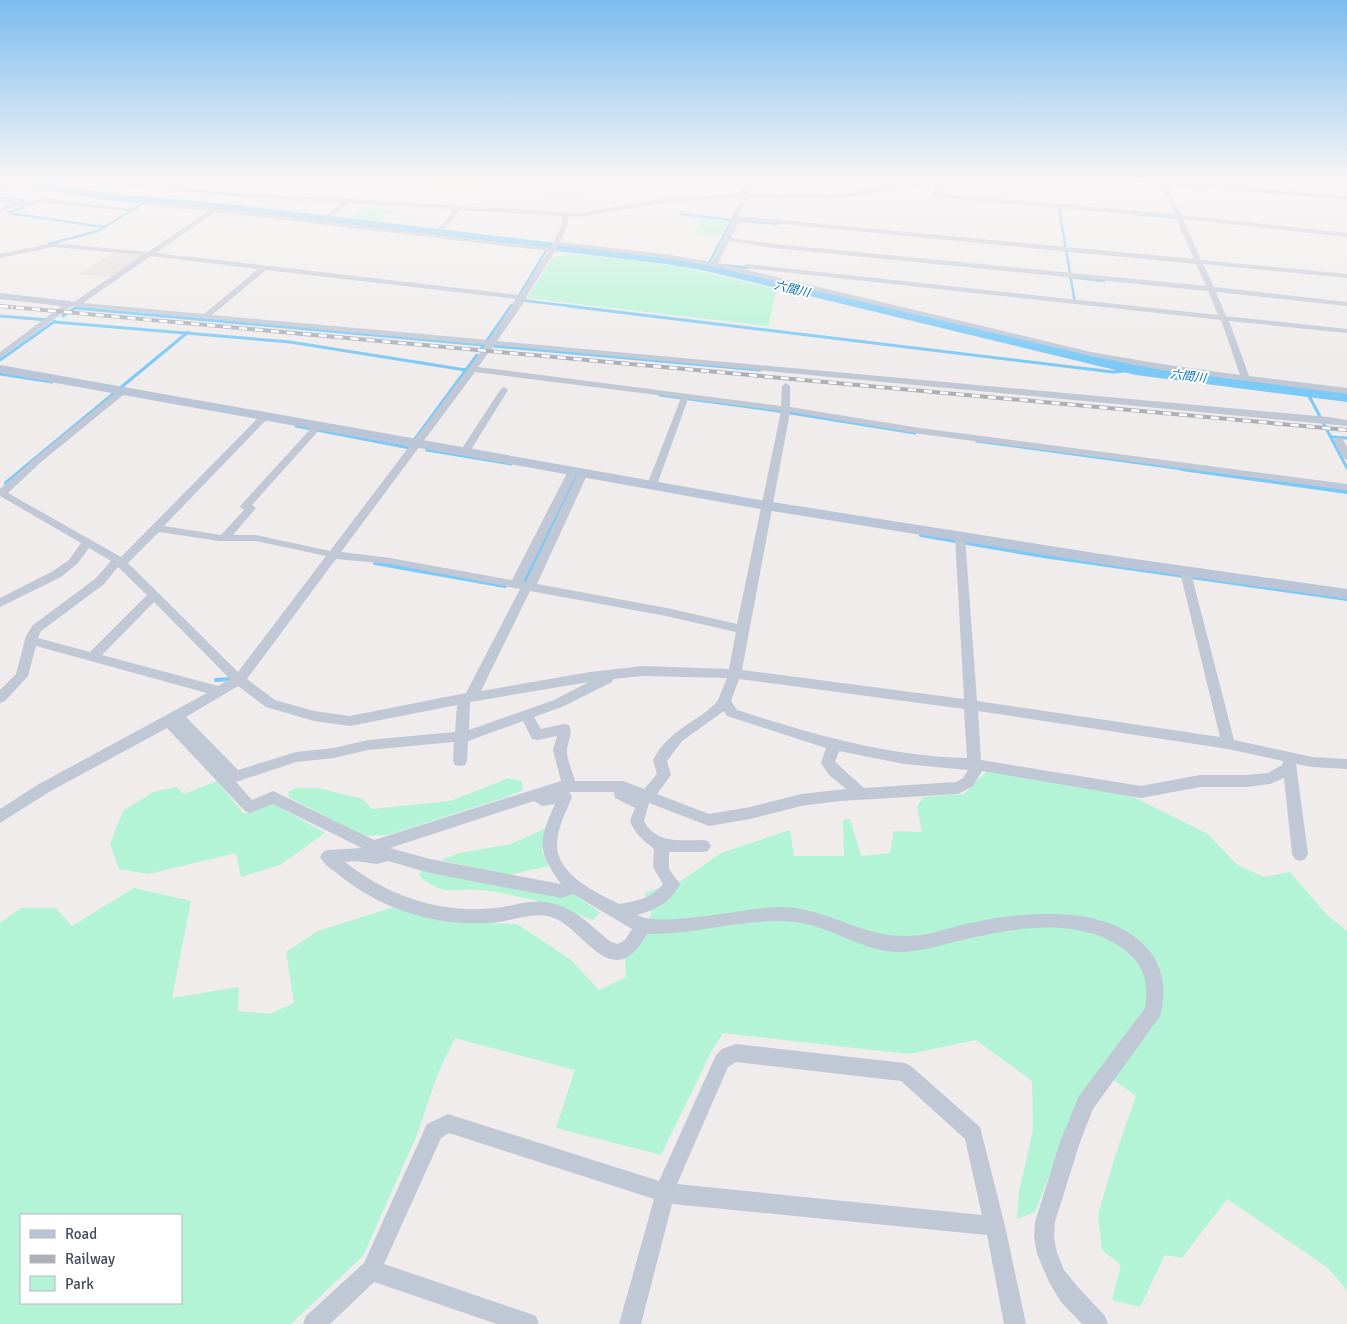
<svg xmlns="http://www.w3.org/2000/svg" width="1347" height="1324" viewBox="0 0 1347 1324" font-family="Signika,'Noto Sans JP',sans-serif">
<style>
.education{fill:#e0dddd}
.medical{fill:#fee0d7}
.green{fill:#b3f4d6;fill-rule:evenodd}
.lines{fill:none;stroke-linecap:round;stroke-linejoin:round}
.stream-far2{stroke:#7ac9f6;stroke-width:2.5}
.stream-far1{stroke:#7ac9f6;stroke-width:3}
.stream{stroke:#7ac9f6;stroke-width:4}
.river{fill:#7ac9f6;fill-rule:evenodd}
.street{fill:#c0c8d6;fill-rule:evenodd}
.secondary{fill:#bbc5d8;fill-rule:evenodd}
.rail-far1-casing{stroke:#adafb8;stroke-width:3}
.rail-casing{stroke:#adafb8;stroke-width:4}
.rail-far1{stroke:#fff;stroke-width:2;stroke-dasharray:5.5;stroke-linecap:butt}
.rail{stroke:#fff;stroke-width:2.5;stroke-dasharray:8;stroke-linecap:butt}
.labels{text-anchor:middle;stroke-width:4;stroke-linejoin:round;paint-order:stroke}
.far-water-label{font-size:12px;font-style:italic;fill:#0070b1;stroke:#fff}
</style>
<rect width="100%" height="100%" fill="#efeceb"/>
<g class="education">
<polygon points="488,181 629,181 599,188 582,195 560,196 477,190"/>
<polygon points="114,253 144,255 113,277 79,274"/>
</g>
<polygon class="medical" points="412,181 488,181 477,190 469,191 421,189 404,186"/>
<g class="green">
<polygon points="375,208 394,210 378,223 348,219 363,209"/>
<polygon points="703,217 732,220 724,236 693,234"/>
<polygon points="573,254 666,264 777,289 768,326 527,298 553,257"/>
<path d="M987,771l142,24 79,39 28,30 28,13 26,-5 37,43 20,16v359l-20,-23 -100,-68 -45,59 -17,-3 -25,52 -28,-7 9,-35 -19,-15 -4,-35 17,-59 21,-60 -35,-25 -35,62 -31,79 -18,7 2,-27 14,-62 -1,-49 -56,-41 -67,14 -186,-21 -11,17 -51,105 -105,-27 19,-58 -120,-32 -16,33 -23,66 -53,119 -72,68h-291v-401l21,-15h35l16,18 62,-38 57,13 -19,97 67,-11 -1,24 31,3 25,-11 -8,-51 32,-21 76,-24 64,15 59,2 53,35 29,31 27,-13 -1,-19 21,-28 5,-18 -7,-19 37,-12 40,-28 69,-23 4,26h50l-1,-36 7,-1 11,37 29,-3 4,-22 28,1 -5,-26 7,-9 40,-3zM21,1215h160v88h-160z"/>
<polygon points="509,778 522,781 523,790 504,798 387,835 364,836 290,798 288,792 296,788 318,788 363,799 372,809 450,801"/>
<polygon points="217,781 244,814 273,803 325,833 280,865 241,877 236,853 149,874 119,869 110,844 123,811 153,792 176,787 184,794"/>
<polygon points="546,828 542,851 548,866 509,875 440,860 460,853 511,844"/>
<path d="M422,870l135,27 16,-3 27,18 -7,8c-25,-9 -51,-19 -78,-24 -11,-3 -23,-5 -34,-6 -29,-2 -37,7 -62,-14z"/>
</g>
<g class="lines">
<g class="stream-far2">
<polyline points="1136,181 1204,187"/>
<polyline points="936,182 936,196 943,198"/>
<polyline points="865,191 897,183 937,181"/>
<polyline points="0,198 28,202"/>
<polyline points="24,207 8,213 103,227"/>
<polyline points="1059,208 1075,303"/>
<polyline points="681,214 732,220 707,267"/>
<polyline points="1135,214 1182,218"/>
<polyline points="732,220 778,224"/>
<polyline points="49,244 98,231 145,202"/>
<polyline points="722,265 749,268"/>
<polyline points="1070,277 1104,281"/>
<polyline points="517,299 549,246"/>
<polyline points="519,300 578,307"/>
<polyline points="510,307 512,305"/>
</g>
<g class="stream-far1">
<polyline points="568,306 1113,372 1136,370"/>
<polyline points="0,316 48,320"/>
<polyline points="63,316 75,308 760,370"/>
<polyline points="54,322 290,342 472,371"/>
<polyline points="481,349 511,306"/>
<polyline points="0,360 55,321"/>
<polyline points="0,374 52,382"/>
<polyline points="1307,392 1347,468"/>
<polyline points="660,395 778,411 915,433"/>
<polyline points="296,426 410,448"/>
<polyline points="1332,437 1347,438"/>
<polyline points="415,439 477,355"/>
<polyline points="977,441 1191,470"/>
<polyline points="427,450 511,464"/>
<polyline points="21,470 188,332"/>
</g>
<g class="stream">
<polyline points="1182,469 1347,492"/>
<polyline points="6,483 23,469"/>
<polyline points="921,535 1043,556 1347,599"/>
<polyline points="375,563 505,586"/>
<polyline points="522,587 577,476"/>
<polyline points="216,680 230,679"/>
</g>
<polygon class="river" points="20,181 34,181 105,193 238,205 666,256 706,263 1136,365 1347,392 1347,402 1136,375 706,271 666,264 238,213 105,200 25,186 21,185"/>
<g class="street">
<path d="M76,181h28l138,12 337,20 84,-14 78,-6 4,-12h6l-4,12c33,1 67,4 100,0 41,-5 77,-12 119,-12l-22,3 -1,10 232,20 -14,-31 -11,-2h27l170,15v4l-180,-16 14,31 166,18v4l-164,-18 18,41 146,14v4l-144,-14 11,23 133,15v4l-131,-14 10,24 121,13v4l-118,-12 20,55 98,12v6l-186,-24 -70,-14 -380,-90 -47,-8 -105,-13 -33,52 1,1 -30,43 831,76 19,3v6l-853,-81 -16,22 303,39 1,-20 4,-3 4,3v21l130,21 427,56v6l-427,-56 -130,-22 -48,258 222,29 -9,-162 5,-3 5,3 12,164 243,36 -40,-165 6,-4 4,1 44,171 78,17 35,2v10l-35,-2 -16,-3 12,90 -3,5 -5,2 -5,-2 -3,-5 -8,-76 -14,6 -24,3h-46l-59,11 -159,-27 -9,15 -15,8 -118,7 -39,5 -51,13 -41,7 -60,-23 -5,18c11,23 38,19 59,19l5,1 3,5 -3,5 -5,1h-34v17l11,15c-9,18 -24,26 -43,31 23,13 109,-7 139,-8 48,-2 85,31 132,29 21,0 43,-9 63,-13 53,-12 136,-20 176,25 17,19 20,45 13,68l-67,93 -13,33 -25,80 -1,15 3,16 7,17 13,16 28,30 3,8h-26l-21,-22 -11,-18 -13,-30 -3,-17 1,-15 25,-80 19,-46 66,-88c4,-23 0,-42 -19,-57 -45,-36 -113,-23 -164,-11 -22,5 -44,13 -67,12 -35,-2 -66,-27 -101,-30 -47,-5 -98,13 -147,12 -7,11 -14,25 -30,26 -23,0 -42,-36 -66,-43 -21,-6 -42,6 -64,6 -53,3 -106,-14 -148,-48 -6,-5 -15,-10 -19,-18l3,-5 5,-2 34,-2 -89,-44 -23,9 -5,-2 -78,-83 -118,64 -49,31v-14l39,-25 168,-91 -171,-47 -8,30 -23,25 -5,2v-13l16,-16 10,-38 7,-11 62,-46 16,-18 -22,-13 -12,16 -16,13 -61,30v-9l53,-27 16,-11 12,-17 -81,-47v-7l35,-31 86,-70h6v4l-86,70 -33,31 113,64 141,-143h6v4l-104,108 57,9 23,-25 -4,-3 1,-2 74,-81h6v4l-69,77 4,3 -23,27h23l74,16 156,-206 -414,-39 -72,52v-6l67,-50h7l69,-47 -90,-8 -53,11v-4l53,-11 95,9 60,-41 -65,-6 2,-3 44,3 362,43 11,-24v-8l-103,-6 -6,10 -14,13 -3,-2 12,-13 5,-9 -105,-6 -21,17 -2,-1v-2l16,-14 -99,-6zM938,185l-1,11 3,2 236,20 18,41 -456,-43 10,-19c33,1 66,3 99,0 30,-4 60,-10 91,-12zM742,197l-11,21 3,2 -22,42 -48,-8 -104,-12 8,-18v-8l11,1 84,-14zM215,212l334,39 -30,44 -363,-42zM740,220l456,44 10,22 -432,-42 -43,-6zM729,241l45,7 434,43 10,24 -472,-51 -3,2 3,2 475,52 19,55 -79,-11 -70,-12 -373,-89zM151,256l107,13 -54,45 -121,-11zM266,270l250,29 -27,41 -277,-25zM475,372l206,26 -34,87 5,3 5,-3 31,-86 93,12 -44,213 -70,-16 -130,-24 51,-111 -5,-3 -5,3 -52,109h-3l55,-111 -5,-3 -5,3 -56,109 -122,-22 -49,-6zM159,532l60,9h37l70,15 -88,116 -110,-109zM336,559l54,5 130,25 -54,104 -116,23 -36,-5 -39,-11 -28,-21zM118,567l29,28 -57,57 -52,-14 3,-7 62,-46zM530,591l136,25 70,16 -7,37 -86,-3 -53,6 -109,19zM154,602l76,77 -12,7 -116,-31zM643,676l84,2 -9,22 -3,4c-23,21 -46,26 -62,56l4,14 -13,15 -21,-8h-48c-2,-9 -9,-23 -8,-32 1,-8 6,-15 2,-24l-5,-1 -23,5 -7,-12 30,-11 48,-24 1,-3zM739,679l225,30 3,49c-80,-2 -155,-24 -230,-48l-6,-9zM589,682l-35,18 -85,30 1,-28zM238,686l28,21 48,14 36,5 107,-21 -2,27 -87,8 -34,8 -38,4 -58,18 -52,-53zM724,711l3,5 99,32 -5,15 8,12 17,14 -45,5 -51,13 -41,7 -52,-20 14,-19 -4,-14 15,-20zM978,711l250,38 55,12 -1,4 -14,8 -22,2h-46l-59,11 -160,-26zM523,721l9,18 5,1 20,-4 -4,14 8,31 -187,59 -101,-49 -21,9 -16,-18 60,-20 38,-4 34,-8 86,-8 -1,19 2,4 5,1 5,-1 2,-4 1,-20zM839,751l65,13 64,6 -5,8 -7,4 -92,6 -29,-26zM569,792h45l1,6 20,10 -5,13c5,13 13,19 24,28l-1,18 10,17c-12,15 -27,17 -44,20 -22,-11 -62,-29 -62,-59 0,-17 9,-33 15,-48zM534,801l8,5 13,-2c-17,38 -18,47 6,80l-131,-25 -40,-11zM355,861l22,3 11,-3 42,12 131,25 12,-4 59,35 -7,11 -7,4 -7,-2c-19,-15 -34,-33 -60,-39 -19,-5 -37,3 -56,5 -55,6 -107,-12 -150,-46z"/>
<polygon points="0,198 29,202 41,198 138,210 135,212 41,202 29,206 20,205 0,212 0,208 12,203 0,202"/>
<polygon points="504,387 508,390 469,453 467,455 461,455 459,453 500,390"/>
<polygon points="1339,437 1342,438 1347,447 1347,460 1342,457 1334,440"/>
<path d="M736,1044l169,19 6,3 69,61 25,99 21,98h-22l-17,-89 -315,-31 -31,120h-22l35,-125 -205,-66 -8,5 -57,126 144,49 8,3 3,8h-42l-123,-42 -44,42h-27l3,-8 58,-53 63,-139 21,-10 211,67 57,-126 6,-6zM736,1062l165,19 64,58 17,76 -305,-31 51,-117z"/>
</g>
<g class="secondary">
<polygon points="11,181 24,181 0,190 0,185"/>
<polygon points="0,293 70,301 75,304 70,307 0,299"/>
<polygon points="0,365 766,501 1114,556 1347,589 1347,599 1114,566 766,510 0,373"/>
</g>
<g class="rail-far1-casing">
<polyline id="rail-far1" points="0,306 13,307"/>
</g>
<g class="rail-casing">
<polyline id="rail" points="0,306 1347,430"/>
</g>
<use href="#rail-far1" class="rail-far1"/>
<use href="#rail" class="rail"/>
</g>
<linearGradient id="sky" x2="0" y2="1"><stop stop-color="#7cbcee"/><stop offset="0.49" stop-color="#f8f6f6"/><stop offset="1" stop-color="#f8f6f6" stop-opacity="0"/></linearGradient>
<rect width="1347" height="367" fill="url(#sky)"/>
<g class="labels">
<g class="far-water-label">
<text transform="translate(792 289) rotate(13)" y="4">六間川</text>
<text transform="translate(1188 376) rotate(7)" y="4">六間川</text>
</g>
</g>
<rect x="20" y="1214" width="162" height="90" fill="#ffffff" stroke="#b3b7bd"/>
<rect x="30" y="1230" width="25" height="8" fill="#bbc5d8" stroke="#b3b7bd"/>
<text x="65" y="1239" font-size="15" fill="#424b5b">Road</text>
<rect x="30" y="1255" width="25" height="8" fill="#adafb8" stroke="#b3b7bd"/>
<text x="65" y="1264" font-size="15" fill="#424b5b">Railway</text>
<rect x="30" y="1276" width="25" height="15" fill="#b3f4d6" stroke="#b3b7bd"/>
<text x="65" y="1289" font-size="15" fill="#424b5b">Park</text>
</svg>
